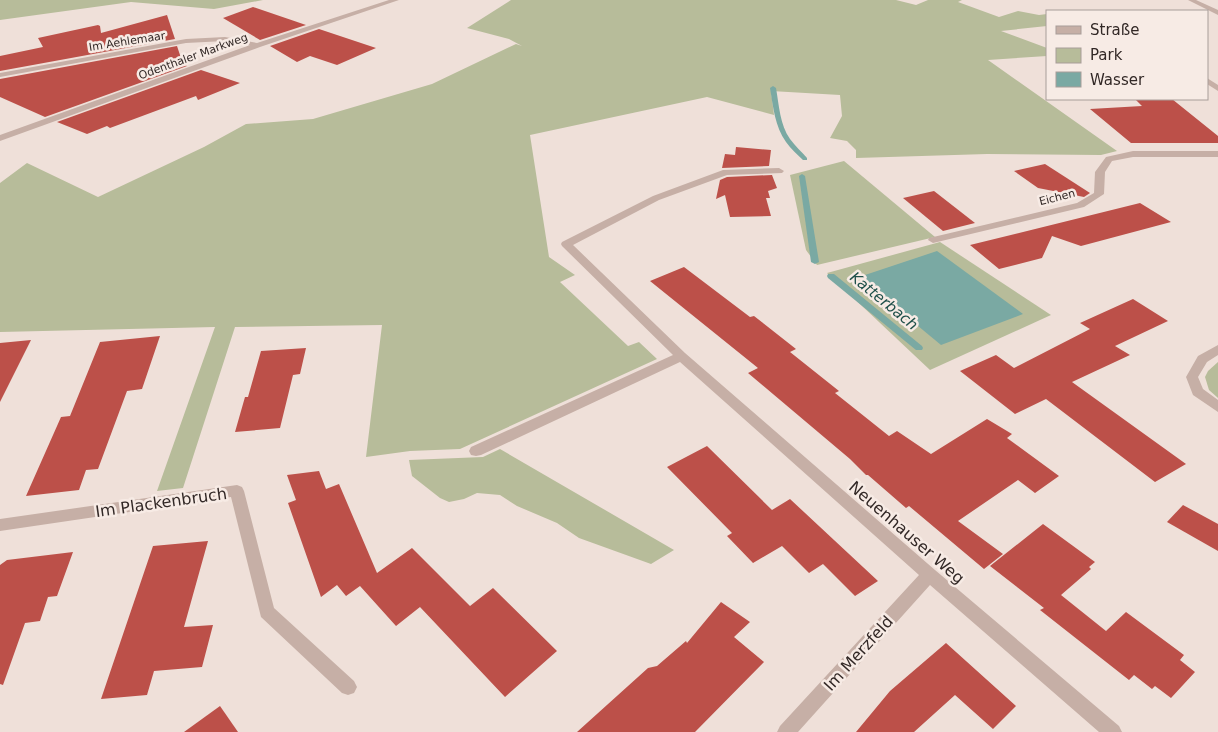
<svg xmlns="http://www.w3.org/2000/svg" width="1218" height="732" viewBox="0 0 1218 732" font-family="'DejaVu Sans',sans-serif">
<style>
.green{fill:#b7bc9a}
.water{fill:#7aa9a3}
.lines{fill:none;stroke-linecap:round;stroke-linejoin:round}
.stream{fill:#7aa9a3;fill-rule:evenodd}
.building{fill:#bc5049}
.street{fill:#c6afa6;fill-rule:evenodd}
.labels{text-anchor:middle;stroke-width:5;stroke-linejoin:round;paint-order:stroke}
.far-street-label{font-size:11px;fill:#322826;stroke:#f7ebe5}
.water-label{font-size:15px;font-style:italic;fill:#1f504a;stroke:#f7ebe5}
.near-street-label{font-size:16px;fill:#322826;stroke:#f7ebe5}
</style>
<rect width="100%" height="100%" fill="#efe0d9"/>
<g class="green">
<polygon points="0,0 263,0 214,9 131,2 0,20"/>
<polygon points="511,0 896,0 916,5 928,0 962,0 958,2 999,17 1018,11 1039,15 1047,14 1047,26 1001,31 1047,48 1047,56 988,60 1117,151 1101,155 987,154 856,158 856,150 847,141 830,138 842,116 840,95 771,91 774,115 707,97 530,135 549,257 575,275 560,282 628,346 639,342 657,359 460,449 410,451 366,457 382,325 235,327 183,488 157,491 215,327 0,332 0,183 27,163 98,197 204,147 246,124 313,119 432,84 516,44 522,46 509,39 467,28"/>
<polygon points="844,161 935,237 817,265 806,250 790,175"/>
<polygon points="940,242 1051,315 930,370 827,273"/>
<polygon points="1218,362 1218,398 1209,390 1205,377 1208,371"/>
<polygon points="500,449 674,550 651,564 579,538 557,523 517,506 500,495 477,493 464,499 449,502 440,498 412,476 409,460 483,457"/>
</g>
<polygon class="water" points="937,251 1023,314 941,345 859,277"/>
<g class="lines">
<g class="stream">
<path d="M773,86l3,2c3,17 4,37 14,51 5,7 12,13 17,19v2h-4c-6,-6 -12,-11 -17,-18 -11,-15 -13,-36 -16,-54z"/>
<polygon points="802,174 805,176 819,262 815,264 811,262 799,176"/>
<polygon points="828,274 834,274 922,346 923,348 922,350 916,350 828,278 827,276"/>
</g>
</g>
<g class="building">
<polygon points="253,7 306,25 260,40 223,18"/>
<polygon points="167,15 175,39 0,71 0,56 43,47 38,38 98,25 100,26 101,33"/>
<polygon points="319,29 376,48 337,65 310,56 297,62 270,46"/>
<polygon points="177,46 183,64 187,66 45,117 0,97 0,79"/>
<polygon points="201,70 240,83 198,100 196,96 110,128 107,126 87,134 57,122"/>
<polygon points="1135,99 1172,99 1218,136 1218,143 1131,143 1090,109 1142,106"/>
<polygon points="736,147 771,150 769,166 722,168 725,154 735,155"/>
<polygon points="1045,164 1090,193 1084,197 1038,188 1014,171"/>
<polygon points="772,175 777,188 768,191 770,198 766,198 771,216 730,217 725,195 716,199 720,180 727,177"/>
<polygon points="934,191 975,223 943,231 903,198"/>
<polygon points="1140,203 1171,222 1081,246 1052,236 1042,258 999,269 970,245"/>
<polygon points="684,267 750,317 754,316 796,349 790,352 839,391 835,393 889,436 897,431 931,454 987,419 1012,434 1007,438 1059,476 1035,493 1018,480 958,521 1003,554 984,569 909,506 906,508 868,475 866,475 850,459 748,373 758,368 650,281"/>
<polygon points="1133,299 1168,321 1115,346 1130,355 1072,382 1186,464 1155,482 1046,399 1015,414 960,371 996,355 1014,368 1090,329 1080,323"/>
<polygon points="160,336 142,389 127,391 98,469 86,470 79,490 26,496 61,417 70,416 100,342"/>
<polygon points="31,340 0,402 0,343"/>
<polygon points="306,348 300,374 293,375 280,428 235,432 245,397 248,397 261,351"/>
<polygon points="707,446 772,510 790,499 878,581 855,596 823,564 809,573 782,546 753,563 727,536 732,533 667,467"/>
<polygon points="319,471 326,489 339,484 377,573 412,548 470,606 493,588 557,651 505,697 420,607 396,626 360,586 346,596 337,585 321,597 288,503 296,500 287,475"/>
<polygon points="1183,505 1218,524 1218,551 1167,522"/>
<polygon points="1043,524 1095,562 1089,567 1091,569 1061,595 1106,631 1126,612 1184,655 1180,660 1195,672 1171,698 1155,686 1152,689 1134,675 1129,680 1040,610 1044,608 990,566"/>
<polygon points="208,541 184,627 213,625 202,667 154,671 147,695 101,699 153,546"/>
<polygon points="73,552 57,596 48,597 40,621 25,623 3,685 0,684 0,565 7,560"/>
<polygon points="721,602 750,622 734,637 764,662 695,732 577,732 648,668 657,666 686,641 687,643"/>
<polygon points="946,643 1016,706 993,729 955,695 914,732 856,732 890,691"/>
<polygon points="220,706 238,732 184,732"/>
</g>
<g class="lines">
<g class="street">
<polygon points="389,0 399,0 260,47 0,141 0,135 250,45 225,41 186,43 0,77 0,73 186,39 225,37 257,43"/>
<polygon points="1188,0 1196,0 1218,10 1218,15"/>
<polygon points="1207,78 1218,85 1218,91 1207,84"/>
<polygon points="1133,151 1218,151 1218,157 1133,157 1112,161 1105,172 1104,194 1084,207 933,243 928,240 929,238 1077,203 1094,193 1095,172 1106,157"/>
<polygon points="779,168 784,171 782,173 727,175 659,200 573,245 685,353 935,570 1119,726 1122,732 1099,732 930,585 798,732 777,732 780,726 919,575 680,362 481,455 476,456 471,455 469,451 471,447 673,355 562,246 561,244 562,242 653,196 723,170"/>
<polygon points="1218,345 1218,355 1207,362 1198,377 1203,389 1218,400 1218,412 1193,395 1186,377 1198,356"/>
<polygon points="237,485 242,487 244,491 274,608 354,681 357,687 354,693 348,695 342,693 261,617 231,497 0,531 0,519"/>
</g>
</g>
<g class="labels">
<g class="far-street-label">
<text transform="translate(127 41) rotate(-9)" y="4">Im Aehlemaar</text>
<text transform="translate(193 56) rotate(-20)" y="4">Odenthaler Markweg</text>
<text transform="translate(1057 197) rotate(-14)" y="4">Eichen</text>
</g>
<g class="water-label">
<text transform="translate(884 301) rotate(39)" y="5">Katterbach</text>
</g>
<g class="near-street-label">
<text transform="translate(161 502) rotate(-8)" y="6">Im Plackenbruch</text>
<text transform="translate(907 532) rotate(41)" y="6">Neuenhauser Weg</text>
<text transform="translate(858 653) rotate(-48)" y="6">Im Merzfeld</text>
</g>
</g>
<rect x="1046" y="10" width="162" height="90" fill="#f7ebe5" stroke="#a89d99"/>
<rect x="1056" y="26" width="25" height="8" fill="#c6afa6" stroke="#a89d99"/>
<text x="1090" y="35" font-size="15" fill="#322826">Straße</text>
<rect x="1056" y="48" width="25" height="15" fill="#b7bc9a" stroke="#a89d99"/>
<text x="1090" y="60" font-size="15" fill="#322826">Park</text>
<rect x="1056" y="72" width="25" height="15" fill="#7aa9a3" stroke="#a89d99"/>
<text x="1090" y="85" font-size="15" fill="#322826">Wasser</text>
</svg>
